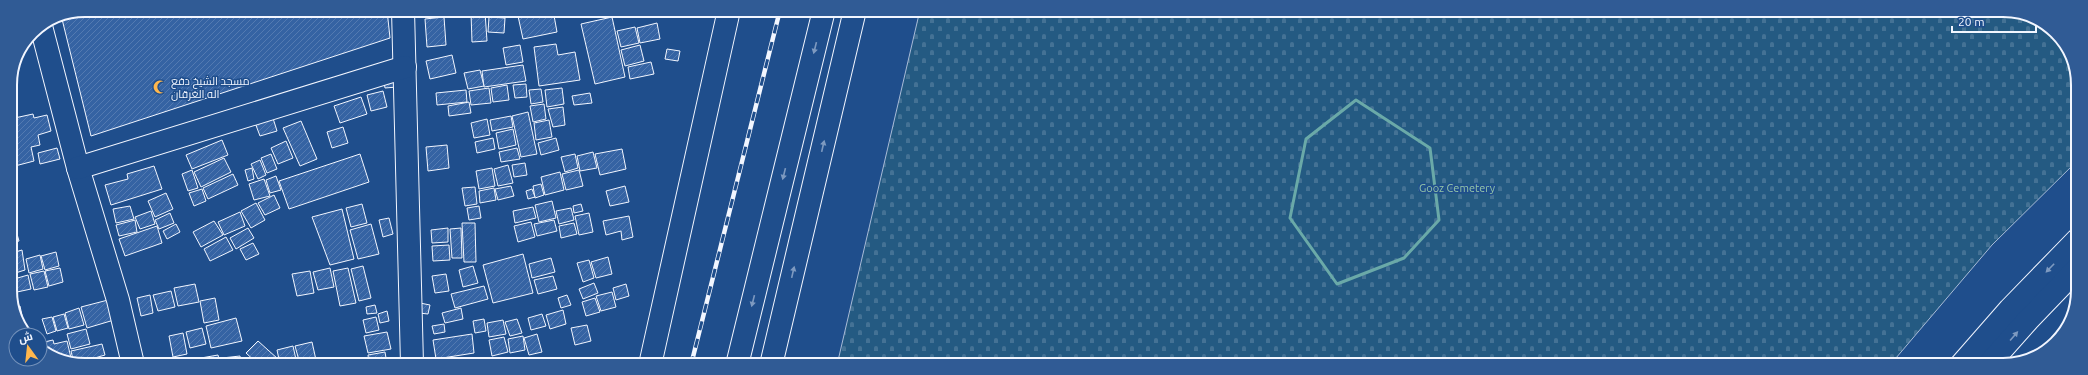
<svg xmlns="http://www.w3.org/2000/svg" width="2088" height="375" viewBox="0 0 2088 375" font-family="Ubuntu,Cairo,sans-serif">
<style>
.cemetery{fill:url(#cemetery-stones);stroke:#a8bbd7}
.building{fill:url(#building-hatch);stroke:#f2f6ff}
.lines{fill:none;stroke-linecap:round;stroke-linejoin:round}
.street-casing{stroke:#f2f6ff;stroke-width:24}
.secondary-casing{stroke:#f2f6ff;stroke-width:24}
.primary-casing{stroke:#f2f6ff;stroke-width:24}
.street{stroke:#1f4e8c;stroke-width:22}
.secondary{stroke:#1f4e8c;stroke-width:22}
.primary{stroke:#1f4e8c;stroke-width:22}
.rail-casing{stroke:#f2f6ff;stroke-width:4.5}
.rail{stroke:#1f4e8c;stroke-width:3;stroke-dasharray:9;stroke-linecap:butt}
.oneway{fill:#7e9ac0}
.marked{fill:none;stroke:#6aa9a8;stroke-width:3;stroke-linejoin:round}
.labels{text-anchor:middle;stroke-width:3;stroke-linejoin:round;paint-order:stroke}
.poi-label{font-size:11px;fill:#f2f6ff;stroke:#1f4e8c;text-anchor:start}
.park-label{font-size:11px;fill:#97c8a6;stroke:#1f4e8c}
.rim{fill:none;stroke:#f2f6ff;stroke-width:2}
</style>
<defs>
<pattern id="cemetery-stones" width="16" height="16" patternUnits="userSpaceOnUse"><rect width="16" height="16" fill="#245a82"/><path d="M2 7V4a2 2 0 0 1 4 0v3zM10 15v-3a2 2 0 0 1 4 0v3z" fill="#447295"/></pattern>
<pattern id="building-hatch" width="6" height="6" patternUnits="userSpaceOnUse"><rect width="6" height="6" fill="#3563a3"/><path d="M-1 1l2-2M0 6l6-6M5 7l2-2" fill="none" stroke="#537ab1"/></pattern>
</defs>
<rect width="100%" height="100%" fill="#1f4e8c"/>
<polygon class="cemetery" points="920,10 2013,11 2053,29 2077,70 2077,161 1992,245 1890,365 837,365"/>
<g class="building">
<polygon points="85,10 387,10 390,38 91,136 61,15"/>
<polygon points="513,10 535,10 514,14"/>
<polygon points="553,10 557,32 523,39 518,16"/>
<polygon points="587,10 616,10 587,13"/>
<polygon points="485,12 487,41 472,42 471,13"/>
<polygon points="444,17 446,45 427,47 425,19"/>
<polygon points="489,17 505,18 504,33 488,32"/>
<polygon points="612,17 625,77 595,84 581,24"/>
<polygon points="657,23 660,39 640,43 637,28"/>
<polygon points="635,27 639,43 621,47 617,31"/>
<polygon points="556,44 558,55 575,52 580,80 539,86 534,47"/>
<polygon points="520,45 523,62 506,65 503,48"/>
<polygon points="640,45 644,61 625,66 621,50"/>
<polygon points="667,49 680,51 678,61 665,59"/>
<polygon points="452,55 456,73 430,79 426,61"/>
<polygon points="651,62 654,74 630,79 628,67"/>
<polygon points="523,65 526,81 484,87 482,71"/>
<polygon points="480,70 484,86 468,89 464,73"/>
<polygon points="397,80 397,87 385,88 384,82"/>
<polygon points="526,84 527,97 515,98 513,85"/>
<polygon points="507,85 509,100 493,102 491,88"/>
<polygon points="489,88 491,103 471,105 469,91"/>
<polygon points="562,88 564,104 547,107 545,90"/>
<polygon points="541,89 543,102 531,104 529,90"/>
<polygon points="466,90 467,102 437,105 436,93"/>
<polygon points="383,91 387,107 371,111 367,95"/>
<polygon points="590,93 592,103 574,105 572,96"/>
<polygon points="361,97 367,114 340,123 334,106"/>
<polygon points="469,102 471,113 449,116 448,106"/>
<polygon points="544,104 546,119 533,122 530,106"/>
<polygon points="563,107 565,125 553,127 548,109"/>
<polygon points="528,112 537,154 521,157 512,116"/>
<polygon points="33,114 34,118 47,115 51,131 38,135 40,145 31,147 34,161 11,167 10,119"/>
<polygon points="272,115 277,131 260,136 254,120"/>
<polygon points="511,116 513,127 492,131 490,120"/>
<polygon points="487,119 490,135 474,138 471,123"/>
<polygon points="549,120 552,137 536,140 534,123"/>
<polygon points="301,121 317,159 300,166 283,128"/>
<polygon points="343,127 348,143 332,148 327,132"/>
<polygon points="513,129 516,145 499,149 496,133"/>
<polygon points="493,138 495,149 477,153 475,142"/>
<polygon points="556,138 559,150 541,155 538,143"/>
<polygon points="222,140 228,155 192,169 186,155"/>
<polygon points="286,141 293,158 278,164 271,148"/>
<polygon points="447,145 449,168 428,171 426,147"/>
<polygon points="57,148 60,159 40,164 38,153"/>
<polygon points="517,148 520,159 501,162 499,152"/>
<polygon points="622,149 626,169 600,175 595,154"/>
<polygon points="593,152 597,168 580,171 577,156"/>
<polygon points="271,154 277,169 267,173 261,158"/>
<polygon points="360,154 369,182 289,209 279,181"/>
<polygon points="575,154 578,168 565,172 561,157"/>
<polygon points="224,158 231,172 201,187 194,172"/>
<polygon points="260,160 266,175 258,179 251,164"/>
<polygon points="525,163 527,175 514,177 512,165"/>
<polygon points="508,165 513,183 498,186 494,169"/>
<polygon points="154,166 162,189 111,205 105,185 128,179 127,174"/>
<polygon points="252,168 254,179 248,181 245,170"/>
<polygon points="492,168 495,186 479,189 476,171"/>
<polygon points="192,170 198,188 188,191 182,174"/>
<polygon points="579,170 583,186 566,190 562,174"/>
<polygon points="560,172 564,190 545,195 541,177"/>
<polygon points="233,174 238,185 208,199 203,188"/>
<polygon points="276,176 281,190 270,193 266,180"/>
<polygon points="264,179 270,196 254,200 249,184"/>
<polygon points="541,184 544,195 535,198 533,186"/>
<polygon points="511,186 514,196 498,200 495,189"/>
<polygon points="625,186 629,202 610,206 606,191"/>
<polygon points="475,187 477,204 465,206 462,188"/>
<polygon points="494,188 496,200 480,203 479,191"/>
<polygon points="202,189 206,201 194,206 189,193"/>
<polygon points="532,189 535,197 528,199 526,191"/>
<polygon points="166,193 173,209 155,217 148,201"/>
<polygon points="274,195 280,208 265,215 258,203"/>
<polygon points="552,201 556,218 539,222 535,205"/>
<polygon points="256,203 265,220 251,228 241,211"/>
<polygon points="362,204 367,223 351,227 346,208"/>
<polygon points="581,204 583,211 574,213 573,206"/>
<polygon points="130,206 134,219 116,223 113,209"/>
<polygon points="479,206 481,218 469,220 467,208"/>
<polygon points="533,207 536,218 515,223 513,211"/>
<polygon points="571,208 574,220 559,224 556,211"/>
<polygon points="342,209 354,259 330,265 312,217"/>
<polygon points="151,211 155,224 140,229 135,217"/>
<polygon points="240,212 245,226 224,235 218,222"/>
<polygon points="11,213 19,241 12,243"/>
<polygon points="170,213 174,223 159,229 155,220"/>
<polygon points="589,213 593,232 579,235 575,216"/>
<polygon points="629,216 633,237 622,240 621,231 606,235 603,221"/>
<polygon points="389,218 393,234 383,237 379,220"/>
<polygon points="135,220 137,232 119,236 116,225"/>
<polygon points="554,220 557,231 537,236 534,224"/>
<polygon points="214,221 223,235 201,247 193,232"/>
<polygon points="531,222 535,237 518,242 514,226"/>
<polygon points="462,223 475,223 476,262 464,262"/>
<polygon points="574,223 577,234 561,238 559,226"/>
<polygon points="176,224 180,232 167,239 163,231"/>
<polygon points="371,224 379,254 358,259 350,230"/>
<polygon points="157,226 162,243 125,256 119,239"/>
<polygon points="248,228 254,238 236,249 230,238"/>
<polygon points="448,228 448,242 432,243 431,230"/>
<polygon points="461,228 462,258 452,258 450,229"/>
<polygon points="226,237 233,250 210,261 204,249"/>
<polygon points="253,243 259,254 246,260 240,249"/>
<polygon points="449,245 450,260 433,261 432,246"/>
<polygon points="22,250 25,270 12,274 12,253"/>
<polygon points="56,252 59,266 45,270 41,256"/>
<polygon points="523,254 533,293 493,303 483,265"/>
<polygon points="40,255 43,269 29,273 26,259"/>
<polygon points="608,257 612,274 596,278 591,262"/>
<polygon points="551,258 555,272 532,278 529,264"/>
<polygon points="589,260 594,278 583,282 577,263"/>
<polygon points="363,266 371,298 359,301 351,269"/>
<polygon points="473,266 478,283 463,287 459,270"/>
<polygon points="60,268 63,282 49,286 45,271"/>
<polygon points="330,268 334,287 318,290 313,272"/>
<polygon points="348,268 356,303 340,306 333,271"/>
<polygon points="44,271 48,287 34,290 30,274"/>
<polygon points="310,271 314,293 297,296 292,274"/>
<polygon points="446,274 449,291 435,293 432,276"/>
<polygon points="28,275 31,289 17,292 14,279"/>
<polygon points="553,276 557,289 538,294 534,280"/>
<polygon points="594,283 598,293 583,299 579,289"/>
<polygon points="195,284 199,302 178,306 174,288"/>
<polygon points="626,284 629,296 616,300 613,288"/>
<polygon points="484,286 488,299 455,308 451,294"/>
<polygon points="171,291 175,307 158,311 153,295"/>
<polygon points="612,292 616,307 601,311 596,296"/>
<polygon points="150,295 153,313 141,316 137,298"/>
<polygon points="567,295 571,305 561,308 558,298"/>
<polygon points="215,298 219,320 204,323 200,301"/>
<polygon points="595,298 600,312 586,316 582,302"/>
<polygon points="108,300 114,320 87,328 81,307"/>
<polygon points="420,303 430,305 428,314 419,313"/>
<polygon points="375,305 377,313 367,314 366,307"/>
<polygon points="20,306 24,325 22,325 13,309"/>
<polygon points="79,308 84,325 69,329 65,313"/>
<polygon points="461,308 463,319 445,323 442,313"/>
<polygon points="563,310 566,324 550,329 546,315"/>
<polygon points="387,311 389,321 380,323 378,314"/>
<polygon points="64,314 68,328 57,331 53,317"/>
<polygon points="542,314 546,326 531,330 528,318"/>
<polygon points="52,317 56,331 47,334 42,319"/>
<polygon points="376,317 379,330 366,333 363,320"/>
<polygon points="236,318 242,341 211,348 206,326"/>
<polygon points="484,319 486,331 475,333 473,321"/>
<polygon points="517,319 522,333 510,336 505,322"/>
<polygon points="503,320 506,334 489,337 487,323"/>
<polygon points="444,324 445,332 434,334 432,326"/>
<polygon points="587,325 591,341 575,345 571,328"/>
<polygon points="202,328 206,344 190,348 186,332"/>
<polygon points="86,329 90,344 71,349 67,334"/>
<polygon points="387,332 391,349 368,353 364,336"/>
<polygon points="183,333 187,354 173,357 169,336"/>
<polygon points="472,334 474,353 436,359 433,340"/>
<polygon points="537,334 542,352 529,355 524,338"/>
<polygon points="523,336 525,350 510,353 508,339"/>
<polygon points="504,337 508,352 492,356 489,340"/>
<polygon points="53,340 54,344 67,341 71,358 64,359 40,348 40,343"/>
<polygon points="258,341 278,359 272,364 258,364 246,353"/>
<polygon points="312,342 316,360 300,364 295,346"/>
<polygon points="102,344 105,355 74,364 71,351"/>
<polygon points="293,346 297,364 280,364 277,350"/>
<polygon points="385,352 387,364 369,364 368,355"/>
<polygon points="218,355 220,364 203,364 201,358"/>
<polygon points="240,356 241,364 223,364 222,358"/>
<polygon points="198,358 200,364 182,364 181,361"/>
<polygon points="402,358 402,364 389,364 389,359"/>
</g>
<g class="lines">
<g class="street-casing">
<g id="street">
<polyline points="403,10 412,364"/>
<polyline points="41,26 78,168 118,300 133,364"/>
<polyline points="78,168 405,67"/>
<polyline points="650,365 729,10"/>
</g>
</g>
<g class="secondary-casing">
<g id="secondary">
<polyline points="737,365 824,10"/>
<polyline points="771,365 855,10"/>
</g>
</g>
<g class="primary-casing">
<g id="primary">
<polyline points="1961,365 2010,309 2077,240"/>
<polyline points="1988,365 2028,320 2077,269"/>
</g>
</g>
<use href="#street" class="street"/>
<use href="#secondary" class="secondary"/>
<use href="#primary" class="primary"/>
<g class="rail-casing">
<polyline id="rail" points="691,365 780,10"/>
</g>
<use href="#rail" class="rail"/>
</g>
<defs><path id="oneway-solid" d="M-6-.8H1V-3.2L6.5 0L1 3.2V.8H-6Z"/></defs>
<g class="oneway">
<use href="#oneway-solid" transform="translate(815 48) rotate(104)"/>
<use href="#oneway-solid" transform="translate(823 146) rotate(-77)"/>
<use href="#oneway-solid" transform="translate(784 174) rotate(104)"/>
<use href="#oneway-solid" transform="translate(2050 268) rotate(134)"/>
<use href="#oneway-solid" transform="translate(793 272) rotate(-77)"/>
<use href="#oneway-solid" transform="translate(753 301) rotate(104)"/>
<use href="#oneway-solid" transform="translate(2014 336) rotate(-49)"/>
</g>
<path class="marked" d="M1356,100l74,48 9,72 -35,38 -67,26 -47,-66 16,-79z"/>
<defs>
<g id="mosque-bare" transform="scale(1.08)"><path d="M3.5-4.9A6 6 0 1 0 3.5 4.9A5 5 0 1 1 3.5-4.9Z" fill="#ffb74d" stroke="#1f4e8c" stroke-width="2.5" paint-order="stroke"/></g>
</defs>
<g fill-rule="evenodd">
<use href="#mosque-bare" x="160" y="87"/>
</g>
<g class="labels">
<g class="poi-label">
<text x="171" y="85">مسجد الشيخ دفع<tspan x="171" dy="13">اله الغرقان</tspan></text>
</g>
<g class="park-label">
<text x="1457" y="192">Gooz Cemetery</text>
</g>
</g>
<path d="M0 0H2088V375H0ZM85 17H2003A68 68 0 0 1 2071 85V290A68 68 0 0 1 2003 358H85A68 68 0 0 1 17 290V85A68 68 0 0 1 85 17Z" fill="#305b95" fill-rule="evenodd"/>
<path class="rim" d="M85 17H2003A68 68 0 0 1 2071 85V290A68 68 0 0 1 2003 358H85A68 68 0 0 1 17 290V85A68 68 0 0 1 85 17Z"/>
<g transform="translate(28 347) rotate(345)"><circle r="19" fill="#1f4e8c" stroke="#7391ba"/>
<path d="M0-3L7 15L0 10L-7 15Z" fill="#ffb74d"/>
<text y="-6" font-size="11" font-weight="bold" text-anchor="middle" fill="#f2f6ff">ش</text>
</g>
<path d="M1952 26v6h84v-6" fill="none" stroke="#f2f6ff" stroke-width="2"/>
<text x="1958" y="26" font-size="12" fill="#f2f6ff" stroke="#1f4e8c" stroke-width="3" paint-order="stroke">20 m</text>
</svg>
